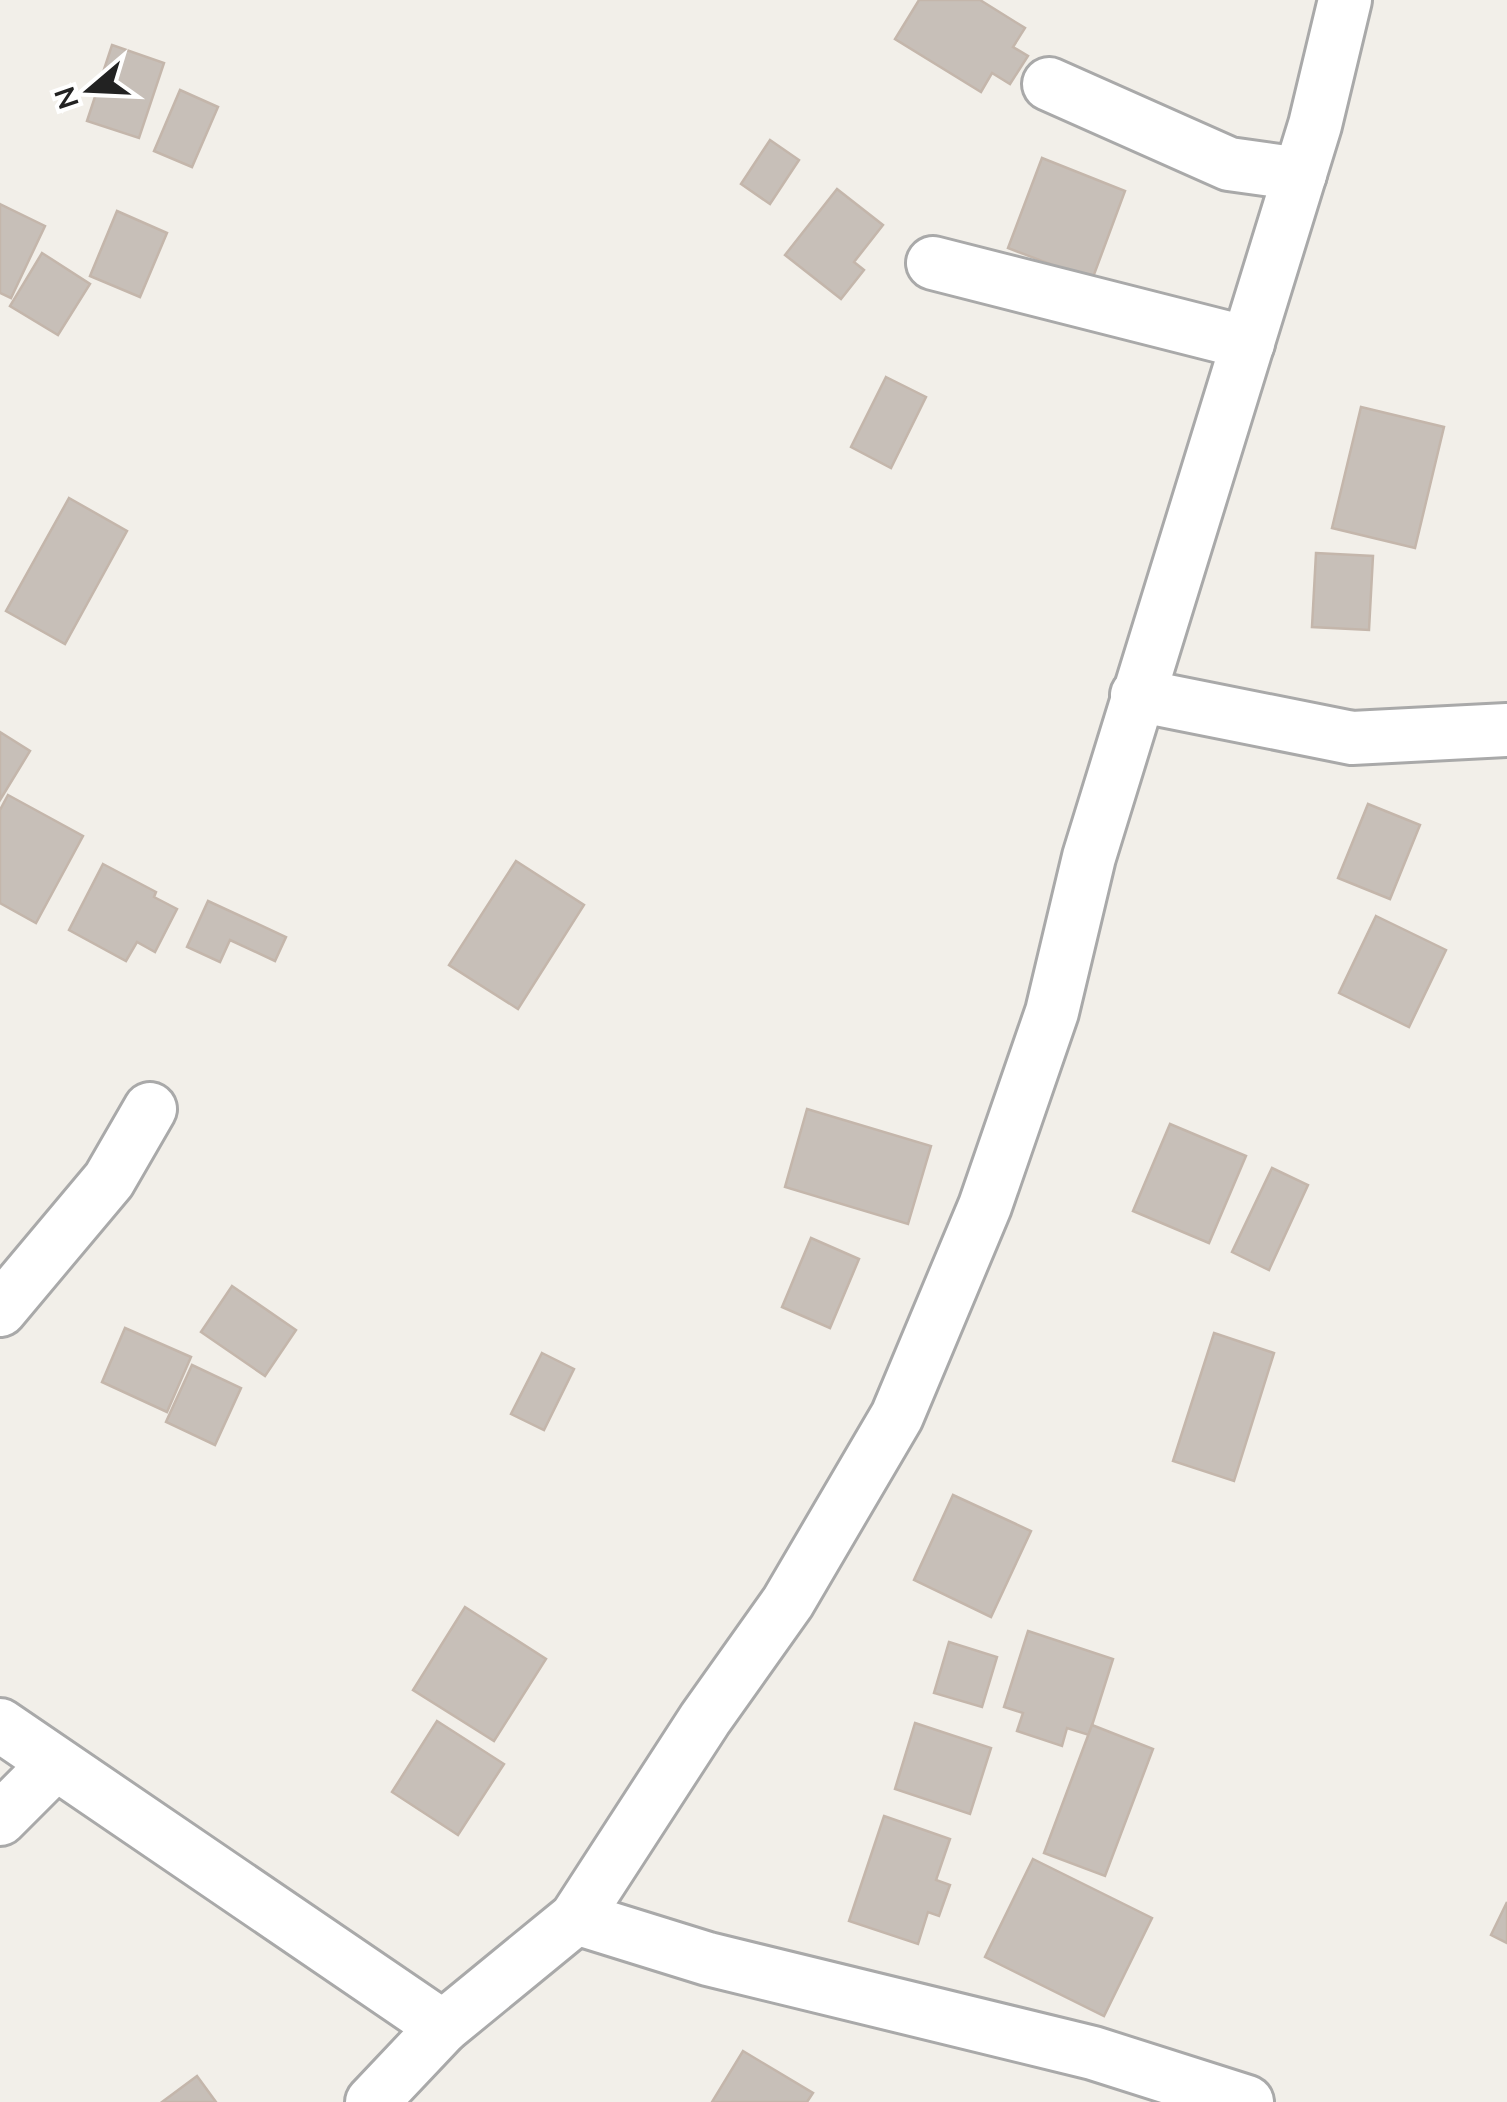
<svg xmlns="http://www.w3.org/2000/svg" width="1507" height="2102" viewBox="0 0 1507 2102" font-family="Mulish,sans-serif">
<style>
.building{fill:#c7bfb8;stroke:#c4b6ab;stroke-width:2.5}
.lines{fill:none;stroke-linecap:round;stroke-linejoin:round}
.minor-casing{stroke:#a9a9a9;stroke-width:58}
.minor{stroke:#fff;stroke-width:52}
</style>
<rect width="100%" height="100%" fill="#f2efe9"/>
<g class="building">
<polygon points="919,0 980,0 1025,28 1013,47 1028,56 1010,84 992,73 981,92 895,39"/>
<polygon points="112,45 164,63 139,138 87,121"/>
<polygon points="180,90 218,107 192,167 154,151"/>
<polygon points="770,140 799,160 770,204 741,184"/>
<polygon points="1042,158 1125,191 1092,280 1008,248"/>
<polygon points="837,189 883,225 854,262 864,270 841,299 785,255"/>
<polygon points="0,204 45,226 11,298 0,293"/>
<polygon points="117,211 167,233 140,297 90,276"/>
<polygon points="42,253 90,284 58,335 10,306"/>
<polygon points="886,377 926,397 891,468 851,447"/>
<polygon points="1361,407 1444,427 1415,548 1332,528"/>
<polygon points="69,498 127,531 65,644 6,611"/>
<polygon points="1316,553 1373,556 1369,630 1312,627"/>
<polygon points="0,732 30,751 0,800"/>
<polygon points="8,795 83,836 36,923 0,903 0,810"/>
<polygon points="1368,804 1420,825 1390,899 1338,878"/>
<polygon points="516,861 584,905 518,1009 449,965"/>
<polygon points="103,864 156,892 154,897 177,909 155,952 137,942 126,961 69,930"/>
<polygon points="208,901 286,937 275,961 230,940 220,962 187,947"/>
<polygon points="1376,916 1446,950 1409,1027 1339,993"/>
<polygon points="807,1109 931,1146 908,1224 785,1187"/>
<polygon points="1170,1124 1246,1156 1209,1243 1133,1211"/>
<polygon points="1272,1168 1308,1185 1269,1270 1232,1252"/>
<polygon points="811,1238 859,1259 830,1328 782,1307"/>
<polygon points="232,1286 296,1330 265,1376 201,1332"/>
<polygon points="125,1328 191,1357 167,1412 102,1382"/>
<polygon points="1214,1333 1274,1353 1234,1481 1173,1461"/>
<polygon points="542,1353 574,1369 544,1430 511,1414"/>
<polygon points="192,1365 241,1388 215,1445 166,1422"/>
<polygon points="953,1495 1031,1531 991,1617 914,1580"/>
<polygon points="465,1607 546,1659 494,1741 413,1690"/>
<polygon points="1028,1631 1113,1659 1089,1735 1067,1728 1062,1746 1017,1731 1023,1713 1004,1707"/>
<polygon points="949,1642 997,1657 982,1707 934,1693"/>
<polygon points="437,1721 504,1764 458,1835 392,1792"/>
<polygon points="915,1723 991,1748 970,1814 895,1789"/>
<polygon points="1092,1725 1153,1749 1105,1876 1044,1853"/>
<polygon points="884,1816 950,1839 936,1880 950,1885 939,1916 928,1912 918,1944 849,1921"/>
<polygon points="1033,1859 1152,1918 1104,2016 985,1957"/>
<polygon points="1507,1902 1507,1943 1491,1935"/>
<polygon points="743,2051 813,2093 807,2102 712,2102"/>
<polygon points="197,2076 216,2102 162,2102"/>
</g>
<g class="lines">
<g class="minor-casing">
<g id="minor">
<polyline points="1049,84 1229,164 1300,174"/>
<polyline points="933,263 1248,343"/>
<polyline points="1137,695 1352,738 1507,730"/>
<polyline points="0,1310 109,1180 150,1109"/>
<polyline points="0,1725 443,2027"/>
<polyline points="0,1819 55,1764"/>
<polyline points="576,1918 708,1959 1093,2053 1247,2102"/>
<polyline points="372,2102 443,2027 576,1918 705,1719 788,1602 897,1416 985,1206 1052,1012 1089,857 1315,125 1345,0"/>
</g>
</g>
<use href="#minor" class="minor"/>
</g>
<g transform="translate(90 90) rotate(251)" stroke="#ffffff" stroke-width="8" paint-order="stroke">
<path d="M0-8L18 38L0 25L-18 38Z" fill="#222222"/>
<text y="-15" font-size="28" font-weight="bold" text-anchor="middle" fill="#222222">N</text>
</g>
</svg>
